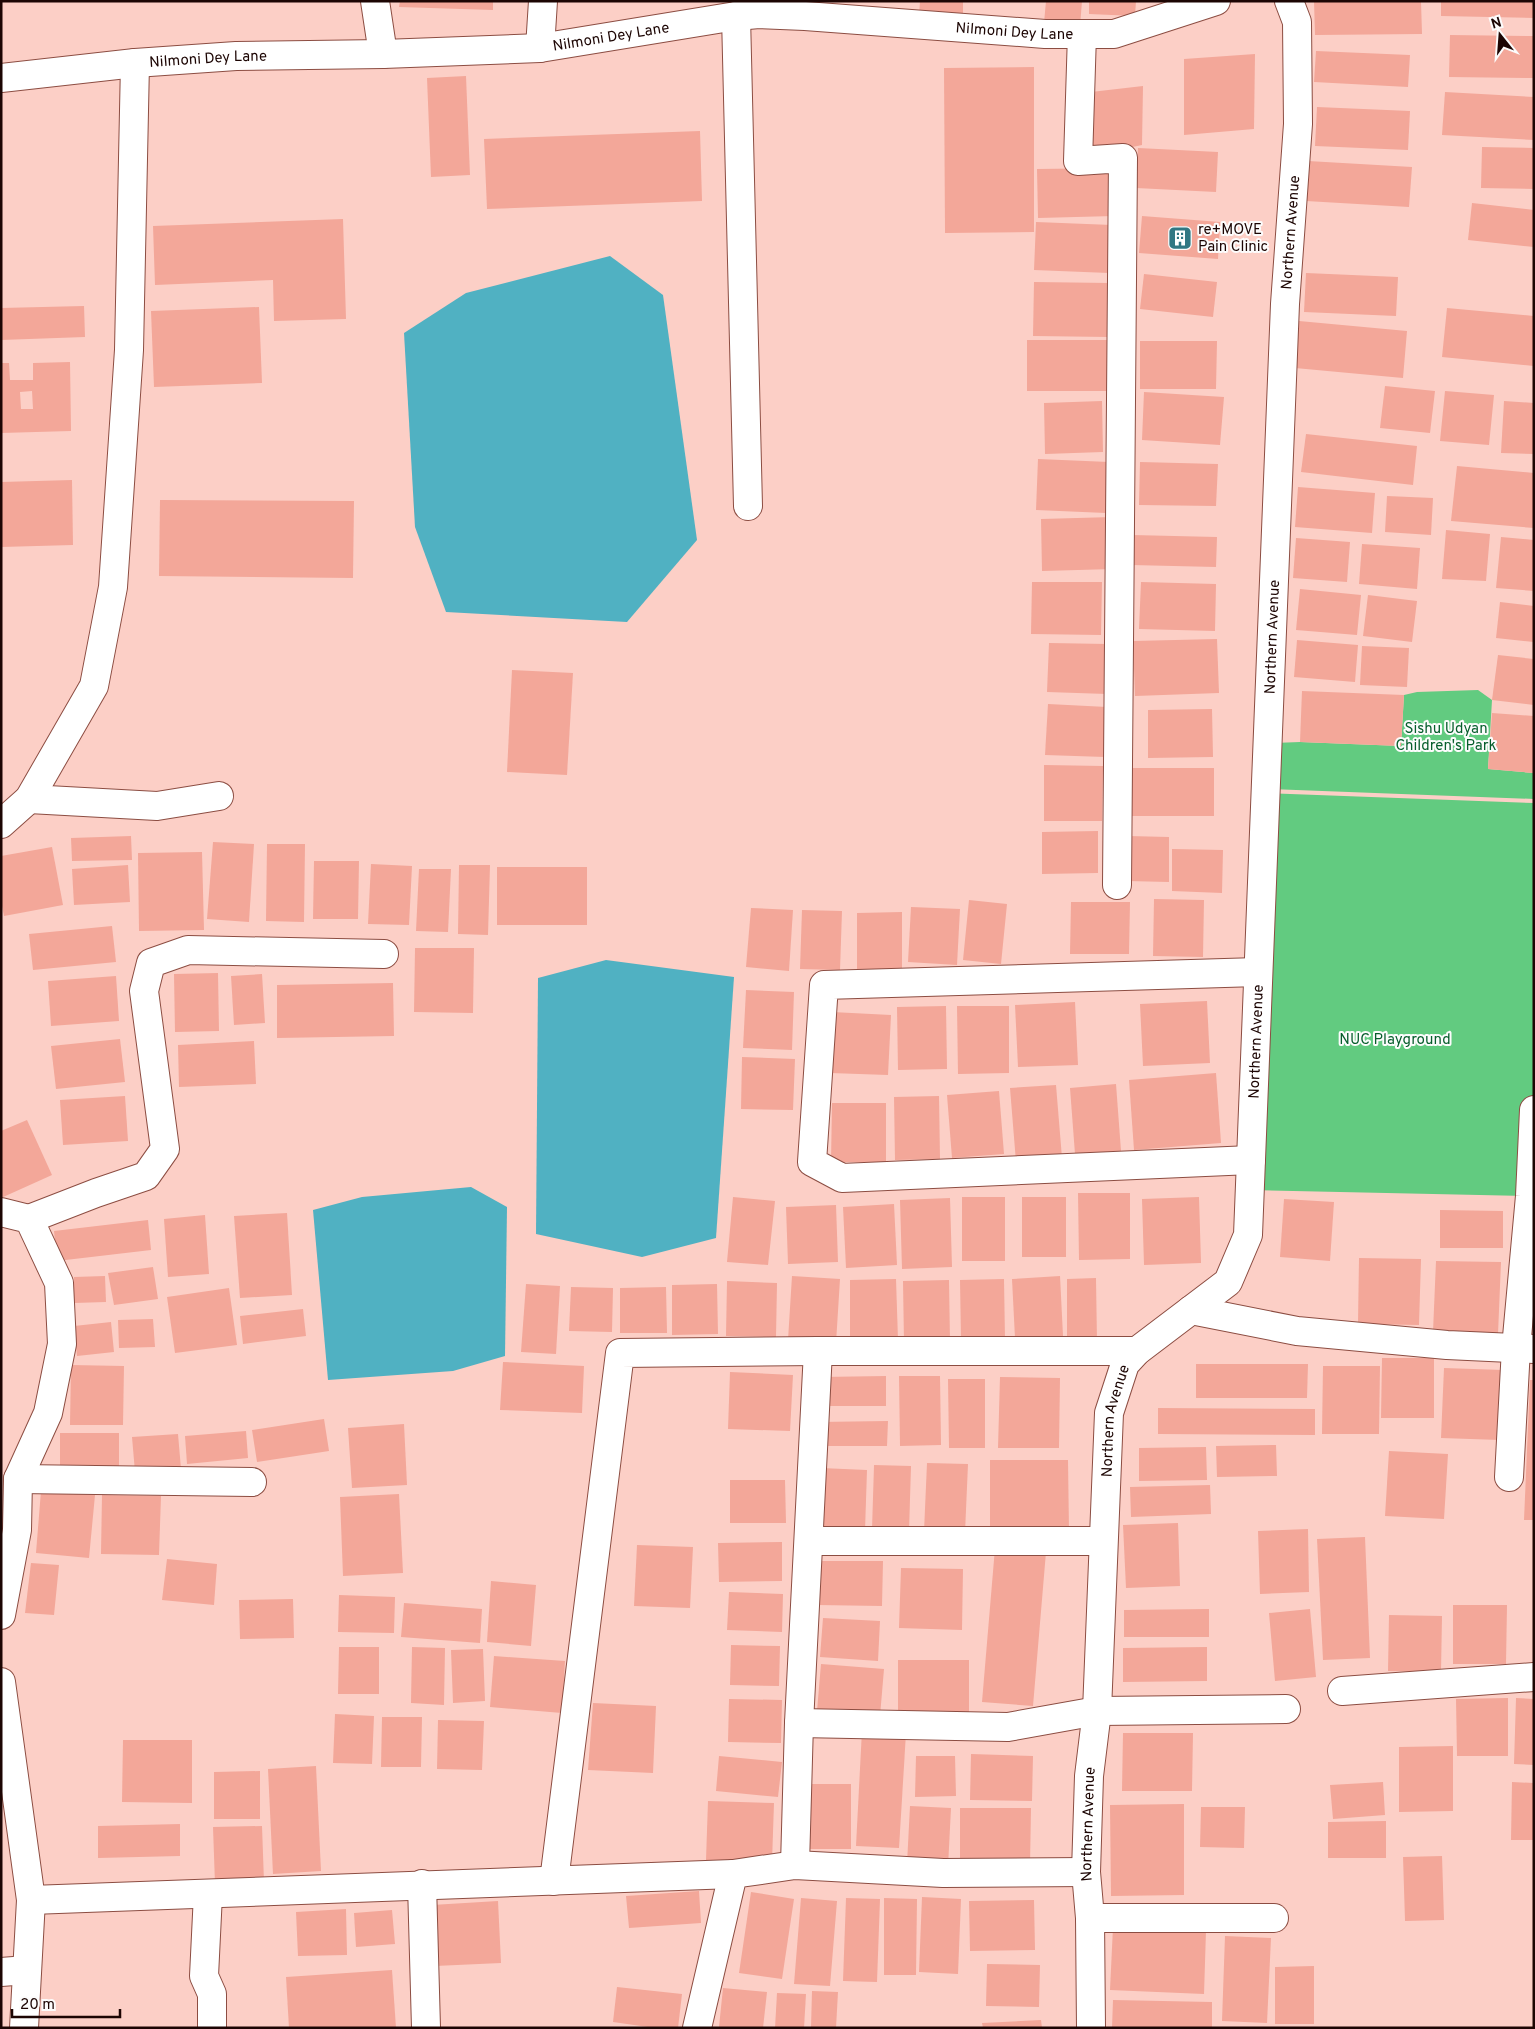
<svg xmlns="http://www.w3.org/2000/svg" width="1535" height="2029" viewBox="0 0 1535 2029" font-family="Overpass,sans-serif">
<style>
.green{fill:#62cb80}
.water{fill:#50b1c2}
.building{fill:#f3a799;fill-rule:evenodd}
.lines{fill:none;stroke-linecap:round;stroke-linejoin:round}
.minor-casing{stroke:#8c4d42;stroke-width:30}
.minor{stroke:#fff;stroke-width:28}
.labels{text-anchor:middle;stroke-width:4;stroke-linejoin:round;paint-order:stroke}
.street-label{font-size:15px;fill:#1c0503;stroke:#fcfcfc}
.poi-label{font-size:15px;fill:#1c0503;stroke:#fcfcfc;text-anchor:start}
.park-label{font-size:15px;fill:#065e2c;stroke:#fcfcfc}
</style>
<rect width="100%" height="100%" fill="#fccfc6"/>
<g class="green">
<polygon points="1478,690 1492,700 1488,769 1534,773 1534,799 1270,789 1274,743 1300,742 1401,746 1404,695 1417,692"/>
<polygon points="1266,793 1534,803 1534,1105 1530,1196 1250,1190"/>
</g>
<g class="water">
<polygon points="610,256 663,295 697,540 627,622 446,612 415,527 404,333 466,293"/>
<polygon points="606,960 734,977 716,1238 642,1257 536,1234 538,978"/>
<polygon points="471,1187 507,1207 505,1356 453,1371 328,1380 313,1210 362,1197"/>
</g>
<g class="building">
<polygon points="400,1 493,1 493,10 399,7"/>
<polygon points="920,1 963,1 963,18 919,17"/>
<polygon points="1046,1 1082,1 1080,26 1044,23"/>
<polygon points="1089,1 1136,1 1135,16 1089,14"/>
<polygon points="1314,1 1421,1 1422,34 1315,35"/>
<polygon points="1441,1 1534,1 1534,18 1441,16"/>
<polygon points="1450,35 1534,36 1534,78 1449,77"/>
<polygon points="1316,51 1410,55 1408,87 1314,82"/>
<polygon points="1255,54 1254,129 1184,135 1184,59"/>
<polygon points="1034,67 1034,232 945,233 944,68"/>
<polygon points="466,76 470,175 431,177 427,78"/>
<polygon points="1143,86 1142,145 1090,156 1091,92"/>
<polygon points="1445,92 1534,97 1534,140 1442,135"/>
<polygon points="1317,107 1410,111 1408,150 1315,146"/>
<polygon points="700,131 702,201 487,209 484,139"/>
<polygon points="1482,147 1534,148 1534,189 1481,188"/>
<polygon points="1138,148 1218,152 1216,192 1136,188"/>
<polygon points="1308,161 1412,167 1409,207 1306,201"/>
<polygon points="1114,168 1114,216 1038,218 1037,169"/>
<polygon points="1472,203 1534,210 1534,247 1468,240"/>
<polygon points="1142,216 1220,222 1218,259 1139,253"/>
<polygon points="343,219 346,319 274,321 273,280 155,285 153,226"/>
<polygon points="1036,222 1112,225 1109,273 1034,270"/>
<polygon points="1306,273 1398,277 1396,316 1304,312"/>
<polygon points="1144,274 1217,282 1213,317 1140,309"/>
<polygon points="1034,282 1110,283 1109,337 1033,336"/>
<polygon points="84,306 85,337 1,340 1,308"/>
<polygon points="259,307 262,383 154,387 151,311"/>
<polygon points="1447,308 1534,316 1534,366 1442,357"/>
<polygon points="1299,321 1407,331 1403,378 1295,368"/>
<rect x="1027" y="340" width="83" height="51"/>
<polygon points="1140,341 1217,341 1216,389 1140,389"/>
<path d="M70,362l1,69 -70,2v-70h8l1,17h23v-17zM32,391l1,18h-12l-1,-17z"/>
<polygon points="1385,386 1435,391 1430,433 1380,428"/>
<polygon points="1445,391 1494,395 1489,445 1440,441"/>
<polygon points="1144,392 1224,397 1220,445 1142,440"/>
<polygon points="1102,401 1103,452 1045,454 1044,403"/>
<polygon points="1504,401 1534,403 1534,454 1501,453"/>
<polygon points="1306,434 1417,446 1413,485 1301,472"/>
<polygon points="1038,459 1109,462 1106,513 1036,510"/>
<polygon points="1140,462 1218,464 1216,506 1139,505"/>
<polygon points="1457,466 1534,473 1534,528 1451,521"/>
<polygon points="72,480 73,545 1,547 1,482"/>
<polygon points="1298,487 1375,493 1372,533 1295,527"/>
<polygon points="1387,496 1433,498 1431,535 1385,532"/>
<polygon points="160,500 354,501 353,578 159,576"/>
<polygon points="1113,517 1114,569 1042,571 1041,519"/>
<polygon points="1446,530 1490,534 1486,581 1442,579"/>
<polygon points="1132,535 1217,537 1216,567 1131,565"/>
<polygon points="1501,537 1534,540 1534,591 1496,588"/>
<polygon points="1296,538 1350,542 1347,582 1293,578"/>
<polygon points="1362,544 1420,548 1417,589 1359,584"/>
<polygon points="1032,582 1102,582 1101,635 1031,634"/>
<polygon points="1141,582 1216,584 1215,631 1139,629"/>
<polygon points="1300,589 1361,595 1357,635 1296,630"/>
<polygon points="1368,595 1417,601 1412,642 1363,636"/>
<polygon points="1500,602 1534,606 1534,642 1496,638"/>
<polygon points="1217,639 1219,693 1135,696 1133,641"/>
<polygon points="1297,640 1358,645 1355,682 1294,677"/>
<polygon points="1049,643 1108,644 1107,694 1047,692"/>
<polygon points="1362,646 1409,648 1407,687 1360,685"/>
<polygon points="1498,655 1534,659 1534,705 1492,700"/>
<polygon points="512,670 573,673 567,775 507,772"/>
<polygon points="1302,691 1404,695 1401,746 1300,742"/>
<polygon points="1048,704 1107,707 1105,757 1045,755"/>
<polygon points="1212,709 1213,757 1148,758 1148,710"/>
<polygon points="1492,713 1534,716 1534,773 1488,769"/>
<polygon points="1044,765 1103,766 1102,821 1044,821"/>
<rect x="1131" y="768" width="83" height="48"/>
<polygon points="1098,831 1098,873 1042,874 1042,832"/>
<polygon points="131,836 132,860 72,861 71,838"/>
<polygon points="1128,836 1169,837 1169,882 1127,881"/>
<polygon points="213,842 254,844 249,922 207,919"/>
<polygon points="267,844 305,844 304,922 266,921"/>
<polygon points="52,847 63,905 4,916 1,901 1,856"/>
<polygon points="1172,849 1223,850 1222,893 1172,891"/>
<polygon points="202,852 204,930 139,931 138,853"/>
<polygon points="314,861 359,861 358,919 313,919"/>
<polygon points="371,864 412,866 409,925 368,924"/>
<polygon points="128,865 130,902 74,905 72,869"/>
<polygon points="459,865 490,865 488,935 458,934"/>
<rect x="497" y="867" width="90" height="58"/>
<polygon points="419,869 451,869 448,932 416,931"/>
<polygon points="1154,899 1204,900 1203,957 1153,956"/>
<polygon points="969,900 1007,904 1001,964 963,960"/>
<polygon points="1071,902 1130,902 1129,954 1070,954"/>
<polygon points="911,907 960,909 957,965 908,962"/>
<polygon points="751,908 793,910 789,971 746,967"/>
<polygon points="802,910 842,911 840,970 800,969"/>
<polygon points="902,912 902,973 857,973 857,913"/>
<polygon points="112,926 116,962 33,970 29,934"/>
<polygon points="415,948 474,948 473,1013 414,1012"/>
<polygon points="218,973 219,1031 175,1032 174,974"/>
<polygon points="262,974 265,1023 234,1025 231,976"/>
<polygon points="116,976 119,1021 51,1026 48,981"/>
<polygon points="393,983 394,1036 277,1038 277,985"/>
<polygon points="746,990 794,992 792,1050 743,1048"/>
<polygon points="1207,1001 1210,1063 1143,1066 1140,1004"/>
<polygon points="1075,1002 1078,1065 1018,1067 1015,1005"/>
<polygon points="946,1006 947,1069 898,1070 897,1007"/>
<polygon points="957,1006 1009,1006 1009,1073 958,1074"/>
<polygon points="832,1012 891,1015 888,1075 830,1073"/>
<polygon points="120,1039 125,1082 56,1089 51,1046"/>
<polygon points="254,1041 256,1084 179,1087 178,1045"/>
<polygon points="742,1057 795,1059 793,1110 741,1109"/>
<polygon points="1216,1073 1221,1143 1134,1150 1129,1080"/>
<polygon points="1116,1084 1121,1151 1075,1154 1070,1088"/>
<polygon points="1056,1085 1062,1158 1016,1162 1010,1088"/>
<polygon points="999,1091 1004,1154 952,1158 947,1095"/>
<polygon points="125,1096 128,1141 63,1145 60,1100"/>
<polygon points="939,1096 940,1159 895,1160 894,1097"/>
<polygon points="832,1103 886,1103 886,1162 831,1162"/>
<polygon points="27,1120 52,1175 1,1198 1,1131"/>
<polygon points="1078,1193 1130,1193 1130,1259 1079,1260"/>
<polygon points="733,1197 775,1201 768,1265 727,1262"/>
<rect x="962" y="1197" width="43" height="64"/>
<rect x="1022" y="1197" width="44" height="60"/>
<polygon points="1199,1197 1201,1263 1144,1265 1142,1199"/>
<polygon points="950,1198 952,1267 902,1269 900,1200"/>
<polygon points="1284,1199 1334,1202 1330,1261 1280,1257"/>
<polygon points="894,1204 897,1265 846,1268 843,1207"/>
<polygon points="836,1205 838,1262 788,1264 786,1207"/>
<polygon points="1440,1210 1503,1211 1503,1248 1440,1248"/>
<polygon points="287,1213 292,1295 240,1298 234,1216"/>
<polygon points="205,1215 209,1274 168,1277 164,1219"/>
<polygon points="148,1220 151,1250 57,1261 54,1231"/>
<polygon points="1359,1258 1421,1259 1419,1325 1358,1324"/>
<polygon points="1436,1261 1501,1262 1498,1334 1433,1332"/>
<polygon points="153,1267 158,1299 114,1305 108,1273"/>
<polygon points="105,1276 106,1302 74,1303 74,1277"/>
<polygon points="792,1276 840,1279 836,1343 788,1340"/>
<polygon points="1060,1276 1063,1336 1015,1338 1012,1279"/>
<polygon points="1096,1278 1097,1343 1067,1343 1067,1279"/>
<polygon points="896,1279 898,1340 850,1341 850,1280"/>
<polygon points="1004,1279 1005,1340 961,1340 960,1280"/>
<polygon points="949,1280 950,1342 904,1343 903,1281"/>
<polygon points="727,1281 777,1283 776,1337 726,1336"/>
<polygon points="526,1284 560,1286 556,1354 521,1352"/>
<polygon points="717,1284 718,1334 672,1335 672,1285"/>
<polygon points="571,1287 613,1288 612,1332 569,1331"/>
<polygon points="666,1287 667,1333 620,1333 620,1288"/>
<polygon points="229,1288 237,1345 175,1353 167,1297"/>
<polygon points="303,1309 306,1336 243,1344 240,1316"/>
<polygon points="153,1319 155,1347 119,1348 118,1320"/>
<polygon points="111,1322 114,1352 77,1356 74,1326"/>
<polygon points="1382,1358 1434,1358 1434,1418 1381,1418"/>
<polygon points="503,1362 584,1366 582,1413 500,1410"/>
<polygon points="1196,1364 1308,1364 1307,1398 1196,1398"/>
<polygon points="71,1365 124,1366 123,1425 70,1425"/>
<polygon points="1323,1366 1380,1366 1379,1434 1322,1434"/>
<polygon points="1444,1368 1503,1370 1500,1440 1441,1438"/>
<polygon points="730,1372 793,1375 790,1431 728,1429"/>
<polygon points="886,1376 886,1406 821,1406 821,1377"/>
<polygon points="899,1376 940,1376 941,1445 900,1446"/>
<polygon points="1000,1377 1060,1378 1059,1448 998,1448"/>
<polygon points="948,1379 985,1379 985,1448 949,1448"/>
<polygon points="1530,1380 1534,1380 1534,1520 1524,1520"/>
<polygon points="1158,1408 1315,1409 1315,1435 1158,1434"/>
<polygon points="324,1419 329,1451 257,1462 252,1430"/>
<polygon points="888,1421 887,1446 818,1446 818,1422"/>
<polygon points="404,1424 407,1485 352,1488 348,1428"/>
<polygon points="246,1431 248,1458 187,1464 185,1436"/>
<rect x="60" y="1433" width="59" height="37"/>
<polygon points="178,1434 181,1469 135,1472 132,1437"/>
<polygon points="1276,1445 1277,1476 1217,1477 1216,1446"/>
<polygon points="1206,1447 1207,1480 1139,1481 1139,1448"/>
<polygon points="1389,1451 1448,1454 1444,1519 1385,1516"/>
<polygon points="990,1460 1068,1460 1069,1531 990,1531"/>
<polygon points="927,1463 968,1464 965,1533 924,1532"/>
<polygon points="874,1465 911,1466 909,1532 872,1530"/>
<polygon points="821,1468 867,1470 865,1531 817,1529"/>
<polygon points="730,1480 785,1480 786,1523 730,1523"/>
<polygon points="1210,1485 1211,1514 1131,1517 1130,1487"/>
<polygon points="41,1491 95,1495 89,1558 36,1553"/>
<polygon points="399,1494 403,1573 343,1576 340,1497"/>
<polygon points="102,1495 161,1496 159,1555 101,1554"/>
<polygon points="1178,1523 1180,1586 1126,1588 1123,1525"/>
<polygon points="1308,1529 1309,1592 1260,1594 1258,1531"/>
<polygon points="1365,1537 1370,1658 1323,1660 1317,1539"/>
<polygon points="782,1542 782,1581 719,1582 718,1543"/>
<polygon points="637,1545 693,1547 690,1608 634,1606"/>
<polygon points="995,1548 1046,1552 1033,1706 982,1702"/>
<polygon points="167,1559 217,1564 214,1605 162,1600"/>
<polygon points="818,1561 883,1561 882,1606 817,1605"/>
<polygon points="31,1563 59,1565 54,1615 25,1613"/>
<polygon points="901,1568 963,1569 962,1630 899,1628"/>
<polygon points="491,1581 536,1585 531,1646 487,1642"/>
<polygon points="729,1592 783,1594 782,1632 727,1630"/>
<polygon points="339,1595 395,1597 394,1633 338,1632"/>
<polygon points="293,1599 294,1638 240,1639 239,1600"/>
<polygon points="404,1603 482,1609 480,1643 401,1637"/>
<polygon points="1453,1605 1507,1605 1506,1664 1453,1664"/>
<polygon points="1209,1609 1209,1637 1124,1637 1124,1610"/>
<polygon points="1310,1609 1316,1677 1275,1681 1269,1613"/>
<polygon points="1389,1615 1442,1616 1441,1672 1388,1671"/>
<polygon points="823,1618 880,1621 878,1661 820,1657"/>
<polygon points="731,1645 780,1646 779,1686 730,1685"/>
<polygon points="339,1647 379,1647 379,1694 338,1694"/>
<polygon points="412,1647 445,1648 444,1705 411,1703"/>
<polygon points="1207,1647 1207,1681 1123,1682 1123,1648"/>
<polygon points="483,1649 485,1701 453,1703 451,1650"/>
<polygon points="494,1656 565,1661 562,1713 490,1707"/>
<polygon points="898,1660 969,1660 969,1717 898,1716"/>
<polygon points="821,1664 884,1669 880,1716 817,1711"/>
<polygon points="1508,1698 1508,1756 1457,1756 1456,1699"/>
<polygon points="1516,1698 1534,1699 1534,1765 1514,1764"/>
<polygon points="729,1699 782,1700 781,1743 728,1742"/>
<polygon points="593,1703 656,1706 653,1773 588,1770"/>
<polygon points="335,1714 374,1716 372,1764 333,1763"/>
<polygon points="382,1717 422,1717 421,1767 381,1767"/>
<polygon points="438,1720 484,1721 482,1770 437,1769"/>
<polygon points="862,1730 906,1733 899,1848 856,1846"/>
<polygon points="1123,1733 1193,1733 1192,1791 1122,1791"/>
<polygon points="123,1740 192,1740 192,1803 122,1802"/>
<polygon points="1453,1746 1453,1811 1399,1812 1399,1747"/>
<polygon points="971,1754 1033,1756 1032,1801 970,1800"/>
<polygon points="719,1756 782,1762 778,1797 716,1791"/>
<polygon points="916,1756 955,1756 956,1796 915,1797"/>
<polygon points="316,1766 321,1871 273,1874 268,1769"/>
<polygon points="260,1771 260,1819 214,1819 214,1772"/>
<polygon points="1383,1782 1385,1815 1333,1819 1330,1785"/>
<polygon points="1512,1782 1534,1783 1534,1840 1511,1840"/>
<rect x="810" y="1784" width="41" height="65"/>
<polygon points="708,1801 774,1803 772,1862 706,1860"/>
<polygon points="1184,1804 1184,1895 1111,1896 1110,1805"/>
<polygon points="910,1806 951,1808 948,1867 907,1864"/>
<polygon points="1201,1807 1245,1807 1244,1848 1200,1847"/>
<polygon points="960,1808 1031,1808 1030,1865 960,1864"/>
<polygon points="1386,1821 1386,1858 1328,1858 1328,1822"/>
<polygon points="180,1824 180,1856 98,1858 98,1826"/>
<polygon points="262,1826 264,1882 215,1884 213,1827"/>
<polygon points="1442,1856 1444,1920 1405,1921 1403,1857"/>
<polygon points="699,1891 701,1923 629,1928 626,1896"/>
<polygon points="751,1892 794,1899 782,1979 739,1973"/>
<polygon points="922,1897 961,1899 958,1974 919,1972"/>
<polygon points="801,1898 837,1901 830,1986 794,1984"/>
<polygon points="846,1898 880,1899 877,1982 843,1981"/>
<polygon points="884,1898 917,1899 916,1975 884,1975"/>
<polygon points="1034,1900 1035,1950 970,1951 969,1901"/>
<polygon points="498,1901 501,1963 435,1966 432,1905"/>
<polygon points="346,1909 347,1955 298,1956 296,1912"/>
<polygon points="392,1910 395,1944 356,1947 354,1913"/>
<polygon points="1113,1927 1206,1930 1204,1994 1110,1990"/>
<polygon points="1225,1936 1271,1938 1267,2023 1222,2021"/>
<polygon points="987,1964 1040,1965 1039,2007 986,2006"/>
<polygon points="1314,1966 1314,2024 1275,2024 1275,1967"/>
<polygon points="392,1970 396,2028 289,2028 286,1977"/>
<polygon points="617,1987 682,1994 678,2028 655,2028 613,2022"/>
<polygon points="723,1988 767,1992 763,2028 719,2027"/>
<polygon points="812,1991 838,1992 836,2028 811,2028"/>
<polygon points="777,1993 806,1994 804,2028 775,2028"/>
<polygon points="1113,2000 1212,2002 1212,2028 1112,2028"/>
<polygon points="1041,2020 1042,2028 983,2028 982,2023"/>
</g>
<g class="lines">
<g class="minor-casing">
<g id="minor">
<polyline points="375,1 383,54"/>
<polyline points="736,16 748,506"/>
<polyline points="1082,34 1078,161 1123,158 1117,885"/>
<polyline points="540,48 543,1"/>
<path id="s1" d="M1,78l134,-15 101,-7 147,-2 157,-6 196,-32 23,-2 46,2 240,18h69l102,-33"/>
<polyline points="29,799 157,806 219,796"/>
<polyline points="1,824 29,799 94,686 113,587 129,350 135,63"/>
<polyline points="1251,1160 842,1178 812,1162 824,985 1258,972"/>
<polyline points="1,1212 29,1219 59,1283 62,1344 48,1413 18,1479 17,1530 1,1615"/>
<polyline points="29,1219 96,1193 146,1176 165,1149 144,991 151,963 188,950 384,954"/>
<polyline points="1191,1310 1297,1331 1447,1345 1534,1349"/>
<polyline points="1509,1477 1516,1348 1530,1196 1534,1110"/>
<polyline points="18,1479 252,1482"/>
<polyline points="810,1541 1103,1541"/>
<polyline points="1,1682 31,1900 24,2028"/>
<polyline points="1342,1691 1534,1677"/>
<polyline points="799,1723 1008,1727 1097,1711 1286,1709"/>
<polyline points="795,1865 799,1723 818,1351 1137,1351"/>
<polyline points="554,1881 620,1353 818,1351"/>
<polyline points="422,1884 426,2028"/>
<polyline points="208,1894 204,1976 212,1994 212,2028"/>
<polyline points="31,1900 733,1874"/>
<polyline points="1090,1918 1274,1918"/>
<polyline points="1,1972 27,1970"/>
<polyline points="697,2028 733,1874 795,1865 943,1873 1086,1872"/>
<path id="s2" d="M1091,2028l-1,-110 -4,-46 3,-96 8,-65 12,-298 16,-49 12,-13 91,-69 20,-47 37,-931 13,-180 -1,-102 -8,-21"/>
</g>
</g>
<use href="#minor" class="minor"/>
</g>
<defs>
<g id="building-square" transform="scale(1.25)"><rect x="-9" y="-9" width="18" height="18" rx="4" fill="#317783" stroke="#fcfcfc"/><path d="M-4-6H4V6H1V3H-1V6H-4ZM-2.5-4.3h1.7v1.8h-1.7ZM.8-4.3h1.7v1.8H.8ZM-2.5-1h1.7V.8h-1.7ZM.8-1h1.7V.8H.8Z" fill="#fff"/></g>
</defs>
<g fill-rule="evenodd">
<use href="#building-square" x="1180" y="238"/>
</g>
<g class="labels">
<g class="street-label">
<text dy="5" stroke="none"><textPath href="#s1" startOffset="1018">Nilmoni Dey Lane</textPath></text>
<text dy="5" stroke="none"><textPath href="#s1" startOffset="612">Nilmoni Dey Lane</textPath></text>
<text dy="5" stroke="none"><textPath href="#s1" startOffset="208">Nilmoni Dey Lane</textPath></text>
<text dy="5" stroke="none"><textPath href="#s2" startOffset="1854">Northern Avenue</textPath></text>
<text dy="5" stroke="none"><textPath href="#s2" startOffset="1449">Northern Avenue</textPath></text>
<text dy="5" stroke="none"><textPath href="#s2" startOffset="1044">Northern Avenue</textPath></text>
<text dy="5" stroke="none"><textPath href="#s2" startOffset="609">Northern Avenue</textPath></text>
<text dy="5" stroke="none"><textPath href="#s2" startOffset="204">Northern Avenue</textPath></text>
</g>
<g class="poi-label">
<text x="1198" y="234">re+MOVE<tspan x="1198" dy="17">Pain Clinic</tspan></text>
</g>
<g class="park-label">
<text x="1446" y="733">Sishu Udyan<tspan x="1446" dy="17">Children's Park</tspan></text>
<text x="1395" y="1044">NUC Playground</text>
</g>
</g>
<rect width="1535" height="2029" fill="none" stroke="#1c0503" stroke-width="5"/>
<g transform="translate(1500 35) rotate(343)" stroke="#fcfcfc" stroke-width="4" paint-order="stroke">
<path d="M0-4L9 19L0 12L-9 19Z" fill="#1c0503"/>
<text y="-8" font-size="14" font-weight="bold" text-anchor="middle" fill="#1c0503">N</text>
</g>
<path d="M12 2009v8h108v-8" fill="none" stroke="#1c0503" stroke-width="2.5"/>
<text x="20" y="2009" font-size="15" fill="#1c0503" stroke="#fcfcfc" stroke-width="4" paint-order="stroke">20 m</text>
</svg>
